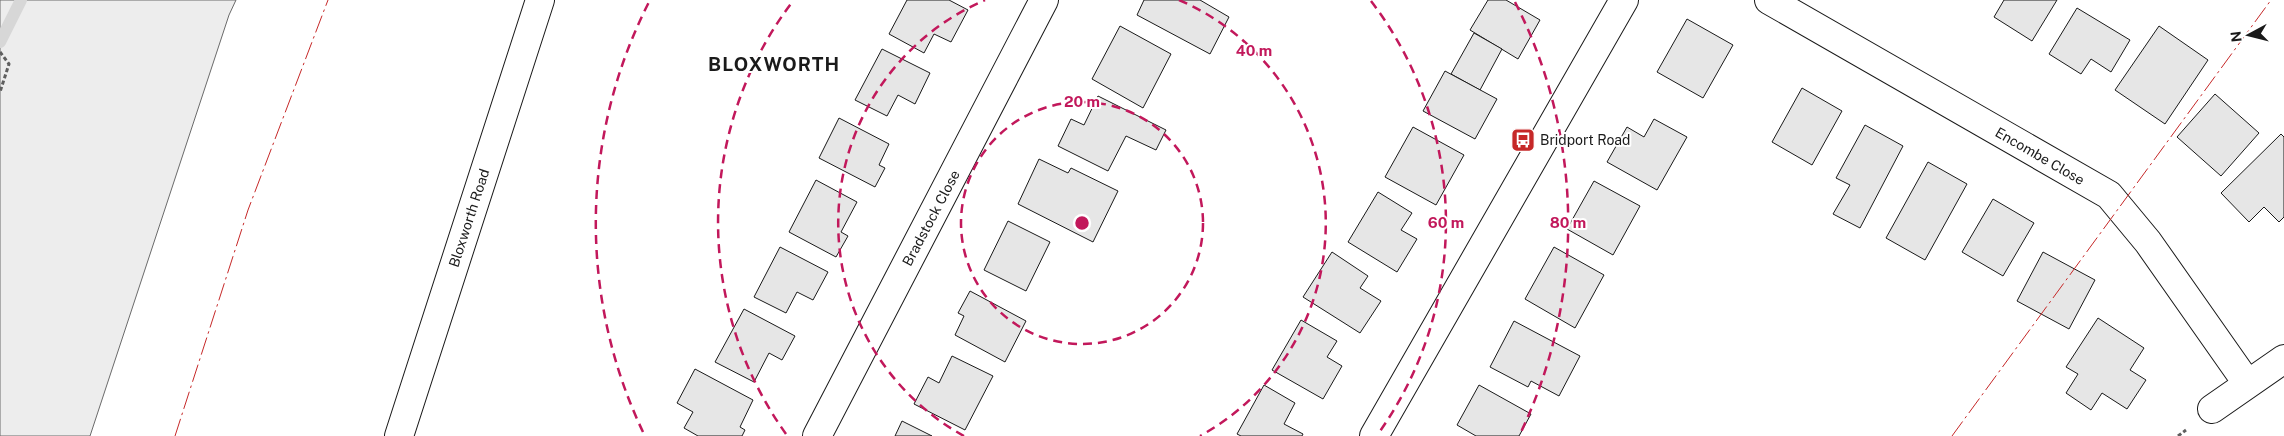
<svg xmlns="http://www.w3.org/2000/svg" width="2284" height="436" viewBox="0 0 2284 436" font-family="'Public Sans',sans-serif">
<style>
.built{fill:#ededed;stroke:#6a6a6a}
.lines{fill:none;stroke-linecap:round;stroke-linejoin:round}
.stream{stroke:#d7d7d7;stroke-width:12}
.building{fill:#e6e6e6;stroke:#1a1a1a}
.minor-casing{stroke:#1a1a1a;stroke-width:30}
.path{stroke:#5f5f5f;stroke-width:3;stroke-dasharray:4 2.5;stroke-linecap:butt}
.minor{stroke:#fff;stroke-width:28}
.power{stroke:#c62828;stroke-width:1;stroke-dasharray:18 4 2.5 4;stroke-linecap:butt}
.ring{fill:none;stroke:#c2185b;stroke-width:2.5;stroke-dasharray:9 6}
.labels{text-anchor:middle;stroke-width:4;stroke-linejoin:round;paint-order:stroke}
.poi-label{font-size:14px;fill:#1a1a1a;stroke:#fff;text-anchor:start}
.street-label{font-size:14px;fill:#1a1a1a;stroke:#fff}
.district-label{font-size:19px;font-weight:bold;letter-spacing:1px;fill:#1a1a1a;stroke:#fff}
.centre{fill:#c2185b;stroke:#fff;stroke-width:2.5}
.ring-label{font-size:15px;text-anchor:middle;font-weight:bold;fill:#c2185b;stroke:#fff;stroke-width:4;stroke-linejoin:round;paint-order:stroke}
</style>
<rect width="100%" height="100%" fill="#fff"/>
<polygon class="built" points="0,0 236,0 229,15 90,436 0,436"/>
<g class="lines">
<polyline class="stream" points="0,42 21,0"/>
</g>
<g class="building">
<polygon points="907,0 949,0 968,10 951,42 934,34 924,53 889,34"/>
<polygon points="1144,0 1200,0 1229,17 1210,54 1137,15"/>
<polygon points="1488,0 1506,0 1540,20 1518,59 1470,30"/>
<polygon points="2004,0 2057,0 2032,41 1994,17"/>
<polygon points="2077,8 2130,40 2111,72 2091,59 2081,74 2049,54"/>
<polygon points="1687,19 1733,45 1703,98 1657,72"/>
<polygon points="1120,26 1171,54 1143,108 1092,79"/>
<polygon points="2159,26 2208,60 2165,124 2115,90"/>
<polygon points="1474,33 1502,49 1480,90 1451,74"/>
<polygon points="882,49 930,73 915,104 898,95 887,116 855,100"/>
<polygon points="1445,71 1497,99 1475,139 1423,111"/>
<polygon points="1802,88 1842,111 1812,165 1772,142"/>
<polygon points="2215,94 2259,133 2221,176 2177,137"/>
<polygon points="1098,96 1166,130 1156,150 1126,136 1108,171 1058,146 1071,119 1084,125"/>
<polygon points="839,118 889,144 879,165 885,168 875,187 819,158"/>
<polygon points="1654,119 1687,137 1657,190 1607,162 1627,127 1644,137"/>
<polygon points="1865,125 1903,146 1860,228 1833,214 1850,185 1836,178"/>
<polygon points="1413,127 1464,155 1436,205 1385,177"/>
<polygon points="2281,134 2284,137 2284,217 2279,222 2264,207 2249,222 2221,193"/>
<polygon points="1039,159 1068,173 1071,168 1118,191 1093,242 1018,204"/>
<polygon points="1928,162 1967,184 1925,260 1886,238"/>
<polygon points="816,180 857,202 841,232 848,236 836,257 789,232"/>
<polygon points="1594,181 1640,206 1613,255 1567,229"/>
<polygon points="1378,192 1412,213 1401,230 1417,239 1397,272 1348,242"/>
<polygon points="1993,199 2034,223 2003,276 1962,252"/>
<polygon points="1008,221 1050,242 1026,291 984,270"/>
<polygon points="780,247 828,272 813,300 797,292 786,313 754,297"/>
<polygon points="1554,247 1604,275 1575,328 1525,299"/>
<polygon points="1332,252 1368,276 1360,288 1381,301 1360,333 1303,297"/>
<polygon points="2043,252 2095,280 2069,329 2017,301"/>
<polygon points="970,291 1026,321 1005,362 955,335 964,316 958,313"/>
<polygon points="744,309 795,336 782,360 769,353 754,382 715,362"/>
<polygon points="2098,318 2144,348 2130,370 2146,380 2127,409 2102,393 2091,410 2066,393 2078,374 2066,367"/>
<polygon points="1301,320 1337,341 1327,357 1342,366 1323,399 1272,370"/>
<polygon points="1514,321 1580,356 1559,396 1531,381 1528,387 1490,367"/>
<polygon points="952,356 993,376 965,430 914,404 928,377 939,383"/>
<polygon points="695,369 753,400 740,427 745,430 742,436 698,436 684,428 693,412 677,403"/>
<polygon points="1264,385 1295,403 1284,424 1303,434 1302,436 1241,436 1237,434"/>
<polygon points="1479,385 1531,414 1519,436 1476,436 1457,425"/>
<polygon points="902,421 932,436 895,436"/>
</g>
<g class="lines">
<g class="minor-casing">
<g id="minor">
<polyline points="1769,0 2109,195 2148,242 2247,383"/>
<polyline points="2212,409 2284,359"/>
<polyline points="399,436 540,0"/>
<polyline points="817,436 1044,0"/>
<polyline points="1374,436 1624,0"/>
</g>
</g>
<g class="path">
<polyline points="0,52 9,64 0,92"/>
<polyline points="2178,436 2186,430"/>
</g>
<use href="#minor" class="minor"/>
<g class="power">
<polyline points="175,436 248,210 328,0"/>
<polyline points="1952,436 2271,0"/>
</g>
</g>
<g class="ring">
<circle cx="1082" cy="223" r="121"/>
<path d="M964 436A243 243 0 0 1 985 0M1179 0A243 243 0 0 1 1200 436"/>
<path d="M786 434A364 364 0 0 1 793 1M1371 1A364 364 0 0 1 1378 434"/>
<path d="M643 432A486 486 0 0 1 649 2M1515 2A486 486 0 0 1 1521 432"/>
</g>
<defs>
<g id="bus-square" transform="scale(1.25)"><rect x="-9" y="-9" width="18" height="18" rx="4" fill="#c62828" stroke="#fff"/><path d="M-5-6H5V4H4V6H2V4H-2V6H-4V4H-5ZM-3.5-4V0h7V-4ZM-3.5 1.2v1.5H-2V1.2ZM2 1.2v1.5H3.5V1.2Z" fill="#fff"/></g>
</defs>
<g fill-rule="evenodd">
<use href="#bus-square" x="1523" y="140"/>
</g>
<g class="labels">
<g class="poi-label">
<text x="1540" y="145">Bridport Road</text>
</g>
<g class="street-label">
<text transform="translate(2040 156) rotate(30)" y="5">Encombe Close</text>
<text transform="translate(469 218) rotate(-72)" y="5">Bloxworth Road</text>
<text transform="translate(931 218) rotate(-62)" y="5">Bradstock Close</text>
</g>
<g class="district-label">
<text x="774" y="71">BLOXWORTH</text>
</g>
</g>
<circle cx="1082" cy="223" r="8" class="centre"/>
<g class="ring-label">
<text x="1254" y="56">40 m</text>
<text x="1082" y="107">20 m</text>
<text x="1446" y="228">60 m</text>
<text x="1568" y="228">80 m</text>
</g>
<g transform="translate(2249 35) rotate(263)" stroke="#ffffff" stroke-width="4" paint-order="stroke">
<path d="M0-4L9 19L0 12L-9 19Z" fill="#1a1a1a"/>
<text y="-8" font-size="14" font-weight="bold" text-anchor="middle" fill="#1a1a1a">N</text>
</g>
</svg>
